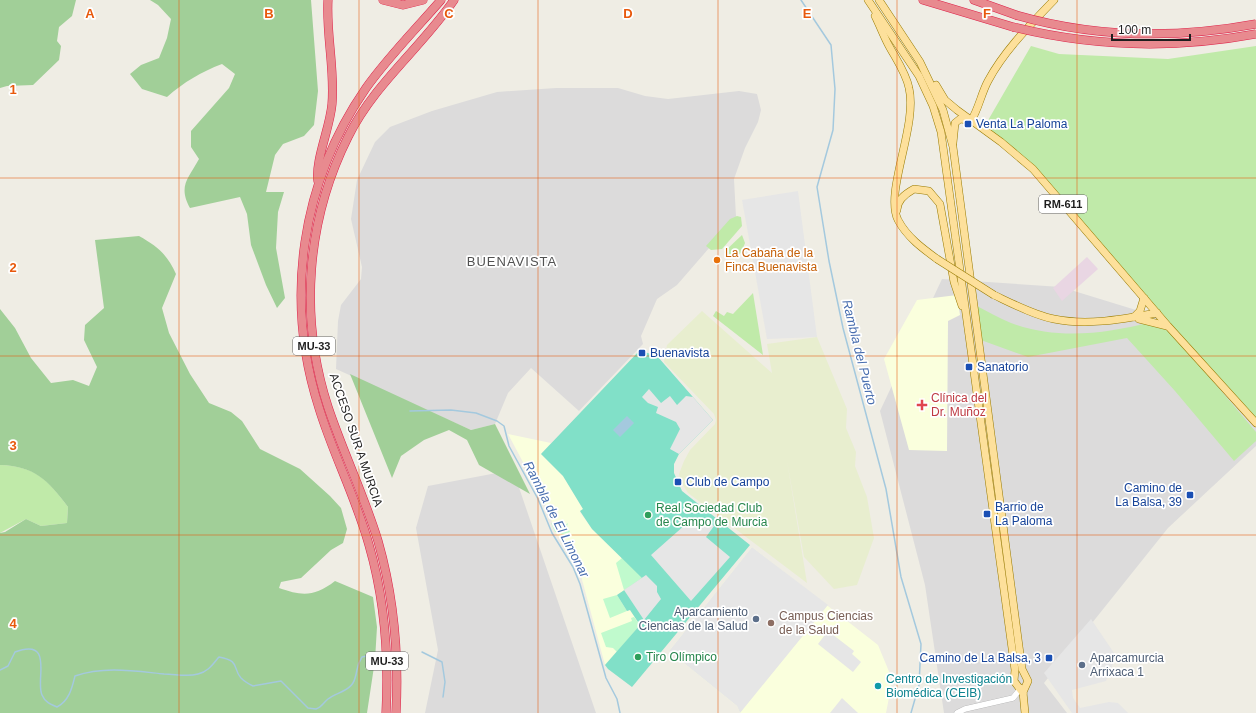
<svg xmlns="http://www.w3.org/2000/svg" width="1256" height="713" viewBox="0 0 1256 713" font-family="Arial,sans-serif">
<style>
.residential{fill:#dcdbdb}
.industrial{fill:#e9d6e3}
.education{fill:#faffdd}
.farmland{fill:#e8eecf}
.grass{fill:#c0eaa9}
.forest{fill:#a1cf98}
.park{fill:#c0facd}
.pitch{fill:#81e0c8}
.parking{fill:#e6e6e6}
.water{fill:#a4c9de}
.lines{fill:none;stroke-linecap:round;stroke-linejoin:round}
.stream{stroke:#a4c9de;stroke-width:1.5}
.minor-casing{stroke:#a5a5a5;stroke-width:6}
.major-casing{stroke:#987a00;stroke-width:8}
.highway-casing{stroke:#dd2148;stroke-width:9}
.minor{stroke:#fff;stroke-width:5.5}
.major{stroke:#fde09b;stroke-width:7}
.highway{stroke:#e88a8f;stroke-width:8}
.major-bridge-casing{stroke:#987a00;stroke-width:8;stroke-linecap:butt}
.highway-bridge-casing{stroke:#dd2148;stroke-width:9;stroke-linecap:butt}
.major-bridge{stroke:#fde09b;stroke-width:7}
.highway-bridge{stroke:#e88a8f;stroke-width:8}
.grid{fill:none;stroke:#e8590c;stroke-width:1;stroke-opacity:0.55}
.transit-dot{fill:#1a4fb4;stroke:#fff;stroke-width:1.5}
.food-dot{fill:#e8710a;stroke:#fff;stroke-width:1.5}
.health-dot{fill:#e0444e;stroke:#fff;stroke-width:1.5}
.leisure-dot{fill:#2e9e5b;stroke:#fff;stroke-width:1.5}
.service-dot{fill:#5c6f8a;stroke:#fff;stroke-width:1.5}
.education-dot{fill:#8d6e63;stroke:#fff;stroke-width:1.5}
.culture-dot{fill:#0f9aa8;stroke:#fff;stroke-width:1.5}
.labels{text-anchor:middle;stroke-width:3.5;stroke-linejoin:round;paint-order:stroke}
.shield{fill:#fff;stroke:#626262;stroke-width:1}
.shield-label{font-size:11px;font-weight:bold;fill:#1e1e1e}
.transit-label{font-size:12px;fill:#164399;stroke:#fff;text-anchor:start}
.food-label{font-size:12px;fill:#c56008;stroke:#fff;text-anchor:start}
.health-label{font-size:12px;fill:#be3a42;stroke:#fff;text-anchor:start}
.street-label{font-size:12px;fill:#1e1e1e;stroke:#fff}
.leisure-label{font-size:12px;fill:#27864d;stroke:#fff;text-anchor:start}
.service-label{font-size:12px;fill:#4e5e75;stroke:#fff;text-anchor:end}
.education-label{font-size:12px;fill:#785e54;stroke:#fff;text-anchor:start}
.culture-label{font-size:12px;fill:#0d838f;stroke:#fff;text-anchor:start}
.neighbourhood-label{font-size:13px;letter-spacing:1px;fill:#515151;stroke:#fff}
.water-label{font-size:13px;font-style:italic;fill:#496eaf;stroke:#fff}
.grid-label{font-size:13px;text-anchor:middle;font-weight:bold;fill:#e8590c;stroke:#fff;stroke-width:3.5;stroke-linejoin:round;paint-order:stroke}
</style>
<rect width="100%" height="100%" fill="#efede4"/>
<g class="residential">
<polygon points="556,88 618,88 645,96 668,99 739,91 757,94 761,110 758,122 745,148 734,179 736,217 677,285 657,299 641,336 643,344 579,411 531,368 508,393 495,424 471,430 336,369 338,321 341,305 361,279 362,267 351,219 357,180 375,142 390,127 432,111 497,92"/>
<polygon points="942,279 1061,287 1175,322 1256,408 1256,446 1168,528 1044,683 1067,713 944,713 925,585 880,411"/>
<polygon points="513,470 596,713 425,713 438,650 416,528 428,486"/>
</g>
<polygon class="industrial" points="1087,257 1098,269 1062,301 1053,288"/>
<g class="education">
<polygon points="957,295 960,315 948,321 947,451 909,450 884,359 917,300"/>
<polygon points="508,434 551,443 541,454 563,476 583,509 580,512 592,529 643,578 617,595 627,611 630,610 640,625 605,665 577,561 555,532 548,509"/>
<polygon points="752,547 878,645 890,674 891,687 886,713 740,713 737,706 669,651"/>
</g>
<polygon class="farmland" points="702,311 772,373 767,344 817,337 847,409 846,428 856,452 855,466 867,497 874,538 857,585 834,589 804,557 787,461 807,583 688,493 681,482 679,474 684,461 690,450 715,424 716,420 714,414 664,362 667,345"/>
<g class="grass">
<polygon points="1031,46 1059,54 1168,59 1256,46 1256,423 1033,169 983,129"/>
<polygon points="737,216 741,217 742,226 722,249 711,250 706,246 730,219"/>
<polygon points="742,235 745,243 741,253 731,258 724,252"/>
<polygon points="753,293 763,355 713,316 716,311 724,316 727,312 733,314"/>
<path d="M975,305c12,6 24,13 36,18 46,17 94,11 140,-1l21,11 84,99v9l-22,20 -59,-70 -48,-53 -99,19 -50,-18z"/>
<path d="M0,465c35,1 48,15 68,42l-1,16 -26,3 -15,-7 -26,14z"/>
</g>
<g class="forest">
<polygon points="0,0 76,0 72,16 59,27 57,41 61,46 59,60 33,85 7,86 0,88"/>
<path d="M150,0h161l7,91 -4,34 -10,11 -21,8 -8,11 -9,37h18l-6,20 -2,36 9,50 -8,10 -11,-23 -15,-40 -4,-31 -7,-17 -50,11c-12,-22 -2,-29 9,-49l-8,-12v-16l38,-43 6,-14 -13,-10c-21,8 -38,18 -55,33l-25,-8 -12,-15 11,-9 18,-7 8,-20 4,-19 -13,-14z"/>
<path d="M139,236c18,10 28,18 37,38l-14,34 7,25 21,41 19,29 22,9 11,9 18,28 40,20 30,27 11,12 6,21 -4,14 -12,7 -30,28 -20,4 -2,6c23,8 35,9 56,-7l38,16 4,30 -2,33 -8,53h-367v-180l5,-1 21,-13 15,7 26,-3 1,-16c-20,-27 -34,-41 -68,-42v-156l15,19 16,30 20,25 22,-3 16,6 8,-19 -13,-27 1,-15 19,-17 -9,-68z"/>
<polygon points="350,374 471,430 495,424 530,494 479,465 467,440 449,430 424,440 401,456 392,478"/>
</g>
<g class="park">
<polygon points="551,523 564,526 568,523 567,526 570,532 563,534 555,532"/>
<polygon points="622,558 643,578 624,590 616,563"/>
<polygon points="617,595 627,611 610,618 603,599"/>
<polygon points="634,617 640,625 617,652 613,648 606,647 601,633 632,621 631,618"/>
</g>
<polygon class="pitch" points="640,350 658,357 713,420 679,454 674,464 674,473 682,491 750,545 632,687 608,669 605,665 640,625 630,610 627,611 617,595 642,578 592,529 580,511 583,509 563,476 541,454"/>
<g class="parking">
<polygon points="798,191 817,337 767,339 742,200"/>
<polygon points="649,389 661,403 670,396 677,405 686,396 693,397 713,420 679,454 670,449 680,429 676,422 656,413 658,407 648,403 642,397"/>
<polygon points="694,517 703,526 708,521 714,526 706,537 730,557 691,601 651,555"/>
<polygon points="752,547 828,605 740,713 737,706 669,651"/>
<polygon points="646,575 657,586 657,592 661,599 644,620 624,590"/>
<polygon points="1091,619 1116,656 1106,681 1072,690 1073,698 1080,708 1109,702 1118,703 1128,713 1072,713 1044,673"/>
<polygon points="828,631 854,651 852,654 861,662 853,672 818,644"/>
<polygon points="842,698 858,713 830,713"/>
</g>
<polygon class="water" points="627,416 634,423 620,437 613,430"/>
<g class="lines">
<g class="stream">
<polyline points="801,0 831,45 835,89 833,130 817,187 829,261 843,328 886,489 901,577 921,644 919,685 911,713"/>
<polyline points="410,411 451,410 476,413 497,421 504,426 509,446 538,499 552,533 573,567 580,584 606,678 617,699 620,713"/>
<polyline points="422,652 442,662 445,682 443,697"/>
<path d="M0,670l8,-4 7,-14c40,-15 20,29 27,43 3,7 8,9 15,12 12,-6 15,-19 18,-31 29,-10 59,-5 89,-2 11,0 23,3 34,0 10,-2 15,-10 21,-17 22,4 13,11 22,21 3,3 8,6 12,8l28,-5 27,27 8,1c6,-2 8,-7 12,-10 9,-7 24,-8 27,-21 3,-9 1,-12 7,-21l14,-3"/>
</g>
<g class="minor-casing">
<polyline id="minor" points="957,713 965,709 1013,698 1021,688"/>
</g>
<g class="major-casing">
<g id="major">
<polyline points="868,0 919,76 933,106 941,132 1015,670 1014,681 1023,693"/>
<polyline points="879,0 920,62 943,110 953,147 1022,669 1028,681 1023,692 1025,713"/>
<path d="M875,16c5,10 9,21 14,30 7,13 17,27 20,42 9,38 -25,104 -11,132 9,17 24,28 39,39"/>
<polyline points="936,85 945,100 957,110 1001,142 1033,169 1168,326 1256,423"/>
<path d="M971,121c8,-13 10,-27 17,-40 16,-30 42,-56 66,-81"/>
<polyline points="953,143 955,123 960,119 968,120"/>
<path d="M897,210c0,-10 8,-16 17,-21l15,2 11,13 14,78 8,24"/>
<path d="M994,295c19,9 40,20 60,24 34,7 69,0 103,-6"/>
<polyline points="1134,317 1140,311 1144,298"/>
<polyline points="1139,319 1167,326"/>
</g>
</g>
<g class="highway-casing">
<g id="highway">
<polyline points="383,0 403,5 423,0"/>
<polyline points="923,0 1013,27"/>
<polyline points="974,0 1016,15"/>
<path d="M318,181c-3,-21 12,-53 14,-77 3,-35 -6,-69 -4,-104"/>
<path d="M386,713c3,-57 -1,-113 -17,-168 -13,-47 -36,-91 -50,-137 -35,-109 -18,-226 47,-320 22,-31 50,-59 75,-88"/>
<path d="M396,713c3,-58 -2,-116 -18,-172 -14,-46 -35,-89 -50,-134 -29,-89 -22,-186 20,-270 26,-53 73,-89 106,-137"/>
</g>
</g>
<use href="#minor" class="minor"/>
<use href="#major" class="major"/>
<use href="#highway" class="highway"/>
<g class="major-bridge-casing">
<polyline id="major-bridge" points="937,259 994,295"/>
</g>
<g class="highway-bridge-casing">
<g id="highway-bridge">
<path d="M1016,15c80,23 159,24 240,9"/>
<path d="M1013,27c80,20 162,22 243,7"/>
</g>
</g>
<use href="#major-bridge" class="major-bridge"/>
<use href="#highway-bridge" class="highway-bridge"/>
</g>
<path class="grid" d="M179,0v713M359,0v713M538,0v713M718,0v713M897,0v713M1077,0v713M0,178h1256M0,356h1256M0,535h1256"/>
<g class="transit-dot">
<rect x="964" y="120" width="8" height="8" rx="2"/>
<rect x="638" y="349" width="8" height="8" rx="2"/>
<rect x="965" y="363" width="8" height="8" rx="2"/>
<rect x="674" y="478" width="8" height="8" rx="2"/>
<rect x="1186" y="491" width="8" height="8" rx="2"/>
<rect x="983" y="510" width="8" height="8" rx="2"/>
<rect x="1045" y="654" width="8" height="8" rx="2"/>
</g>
<circle class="food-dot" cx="717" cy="260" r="4"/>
<path class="health-dot" d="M920 399h4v4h4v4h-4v4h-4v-4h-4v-4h4z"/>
<g class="leisure-dot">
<circle cx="648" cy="515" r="4"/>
<circle cx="638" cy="657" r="4"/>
</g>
<g class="service-dot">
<circle cx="756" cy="619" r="4"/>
<circle cx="1082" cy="665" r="4"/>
</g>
<circle class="education-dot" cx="771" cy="623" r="4"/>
<circle class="culture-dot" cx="878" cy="686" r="4"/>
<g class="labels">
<g class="shield">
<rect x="1039" y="195" width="48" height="18" rx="3"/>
<rect x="293" y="337" width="42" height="18" rx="3"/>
<rect x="366" y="652" width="42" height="18" rx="3"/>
</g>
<g class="shield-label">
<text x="1063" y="208">RM-611</text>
<text x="314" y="350">MU-33</text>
<text x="387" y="665">MU-33</text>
</g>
<g class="transit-label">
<text x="976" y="128">Venta La Paloma</text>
<text x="650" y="357">Buenavista</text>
<text x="977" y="371">Sanatorio</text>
<text x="686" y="486">Club de Campo</text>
<text x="1182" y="492" text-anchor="end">Camino de<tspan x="1182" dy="14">La Balsa, 39</tspan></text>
<text x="995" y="511">Barrio de<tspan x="995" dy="14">La Paloma</tspan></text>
<text x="1041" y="662" text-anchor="end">Camino de La Balsa, 3</text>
</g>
<g class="food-label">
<text x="725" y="257">La Cabaña de la<tspan x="725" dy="14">Finca Buenavista</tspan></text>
</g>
<g class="health-label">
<text x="931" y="402">Clínica del<tspan x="931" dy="14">Dr. Muñoz</tspan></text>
</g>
<g class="street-label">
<text transform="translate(356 440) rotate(71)" y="4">ACCESO SUR A MURCIA</text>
</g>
<g class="leisure-label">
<text x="656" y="512">Real Sociedad Club<tspan x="656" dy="14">de Campo de Murcia</tspan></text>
<text x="646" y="661">Tiro Olímpico</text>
</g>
<g class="service-label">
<text x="748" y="616">Aparcamiento<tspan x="748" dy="14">Ciencias de la Salud</tspan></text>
<text x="1090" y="662" text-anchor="start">Aparcamurcia<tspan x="1090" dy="14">Arrixaca 1</tspan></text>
</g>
<g class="education-label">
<text x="779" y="620">Campus Ciencias<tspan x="779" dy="14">de la Salud</tspan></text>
</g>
<g class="culture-label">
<text x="886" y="683">Centro de Investigación<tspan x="886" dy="14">Biomédica (CEIB)</tspan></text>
</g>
<g class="neighbourhood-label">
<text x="512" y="266">BUENAVISTA</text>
</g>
<g class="water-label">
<text transform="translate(860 352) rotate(76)" y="5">Rambla del Puerto</text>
<text transform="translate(557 519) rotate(63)" y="5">Rambla de El Limonar</text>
</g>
</g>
<g class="grid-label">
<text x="90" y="18">A</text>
<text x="269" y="18">B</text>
<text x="449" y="18">C</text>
<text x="628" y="18">D</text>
<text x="807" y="18">E</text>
<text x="987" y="18">F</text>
<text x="13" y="94">1</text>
<text x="13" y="272">2</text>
<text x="13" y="450">3</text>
<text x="13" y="628">4</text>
</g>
<path d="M1112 34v6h78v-6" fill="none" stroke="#1e1e1e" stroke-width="2"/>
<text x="1118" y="34" font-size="12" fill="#1e1e1e" stroke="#ffffff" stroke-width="3" paint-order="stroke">100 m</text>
</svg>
